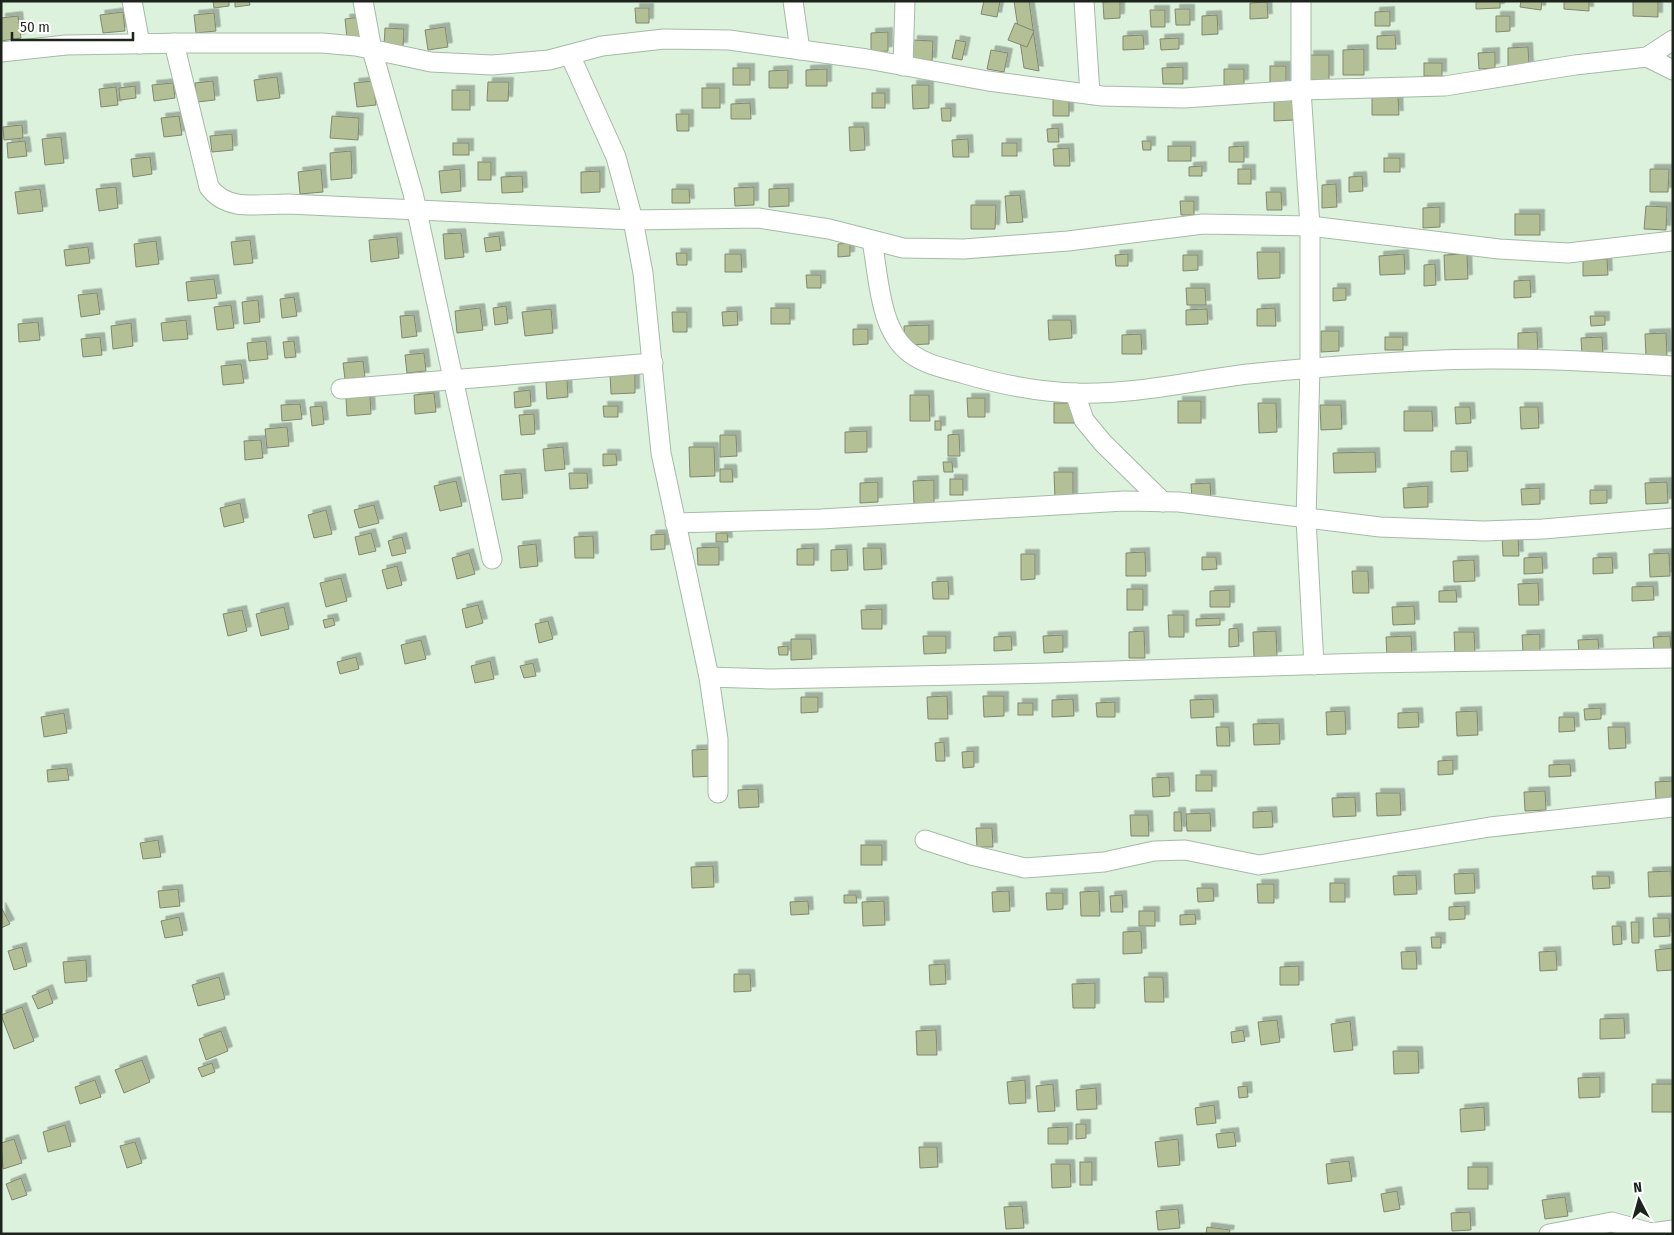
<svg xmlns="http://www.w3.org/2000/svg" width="1674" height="1235" viewBox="0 0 1674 1235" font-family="'Fira Sans Condensed',sans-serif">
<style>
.building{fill:#b3bf95;stroke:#818870;filter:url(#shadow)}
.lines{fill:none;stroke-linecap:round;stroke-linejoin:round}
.street-casing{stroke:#a6baa6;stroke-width:21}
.street{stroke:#fff;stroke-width:19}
</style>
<defs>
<filter id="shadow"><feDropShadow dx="4.5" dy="-4.5" stdDeviation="0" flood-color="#0004"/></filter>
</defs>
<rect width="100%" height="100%" fill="#dcf2dc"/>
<g class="building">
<polygon points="213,1 229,1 229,6 214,8"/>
<polygon points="235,1 249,1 250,5 235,7"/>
<polygon points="984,1 1000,1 997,17 981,14"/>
<polygon points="1014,1 1029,1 1039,71 1024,68"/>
<polygon points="1120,1 1120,18 1104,19 1103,2"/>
<polygon points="1476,1 1500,1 1500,8 1476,9"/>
<polygon points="1521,1 1542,1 1541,10 1520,7"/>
<polygon points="1564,1 1589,1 1589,11 1564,9"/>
<polygon points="1633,1 1658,1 1658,17 1633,16"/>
<polygon points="1267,2 1268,18 1250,19 1250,3"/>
<polygon points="635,8 649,8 649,23 636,23"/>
<polygon points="1175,9 1190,9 1190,25 1176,25"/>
<polygon points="1150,10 1165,10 1165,27 1151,27"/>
<polygon points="1390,11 1390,26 1375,26 1375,12"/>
<polygon points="123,12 125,31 103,33 100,15"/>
<polygon points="214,13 216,31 196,33 194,15"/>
<polygon points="1217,15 1218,34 1202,35 1202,16"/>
<polygon points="18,16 21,38 1,41 1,18"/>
<polygon points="1496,16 1510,16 1510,31 1496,32"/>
<polygon points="362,17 364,36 347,38 345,19"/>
<polygon points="1015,23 1034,31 1027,47 1008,40"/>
<polygon points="445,27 448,47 428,50 425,30"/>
<polygon points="385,28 404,29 403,47 384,46"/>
<polygon points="888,32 888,51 871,52 871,33"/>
<polygon points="1143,35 1144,49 1123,50 1123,36"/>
<polygon points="1395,35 1396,49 1377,49 1377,36"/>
<polygon points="1179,38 1179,49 1161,50 1160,39"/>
<polygon points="913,40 933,41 932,62 912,62"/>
<polygon points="956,40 966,42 962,60 952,58"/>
<polygon points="1528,47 1529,66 1508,67 1508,48"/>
<polygon points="1364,49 1364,75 1343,75 1343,50"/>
<polygon points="991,50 1008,53 1004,72 987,69"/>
<polygon points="1495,52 1495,68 1479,69 1478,53"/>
<polygon points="1309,55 1329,55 1329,80 1310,80"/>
<rect x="1424" y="63" width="18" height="13"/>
<rect x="1270" y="66" width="16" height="19"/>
<polygon points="1183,67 1183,84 1163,84 1162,68"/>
<rect x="733" y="68" width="17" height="17"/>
<polygon points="827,69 827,86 806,86 806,70"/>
<polygon points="1224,69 1244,69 1244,84 1224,85"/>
<polygon points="788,70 788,88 769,88 769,71"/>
<polygon points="277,77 280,98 257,101 254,80"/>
<polygon points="213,81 215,100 197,102 195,83"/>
<polygon points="373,81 376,105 357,107 354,83"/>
<polygon points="488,82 509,82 508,101 487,101"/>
<polygon points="173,83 175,98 154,101 152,85"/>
<polygon points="912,85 929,85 929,108 913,109"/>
<polygon points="135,86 136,98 120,100 119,88"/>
<polygon points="116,87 118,105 101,107 99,89"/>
<rect x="702" y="88" width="18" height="20"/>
<rect x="452" y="90" width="18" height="20"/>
<rect x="872" y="93" width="13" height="15"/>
<polygon points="1398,96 1399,115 1372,115 1372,97"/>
<polygon points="1069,98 1069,116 1053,116 1053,99"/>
<polygon points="1294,99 1295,120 1274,121 1274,100"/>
<polygon points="750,103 751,119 731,119 731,104"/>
<polygon points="941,108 951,108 951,121 942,121"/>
<polygon points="676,114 689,114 689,131 677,131"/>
<polygon points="179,116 182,135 164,137 161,118"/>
<polygon points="332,116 359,118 358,140 330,138"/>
<polygon points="22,125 23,138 4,140 3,127"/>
<polygon points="849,127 864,127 865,150 850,151"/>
<polygon points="1058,128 1059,142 1048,142 1047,129"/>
<polygon points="232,134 233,150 212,152 210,136"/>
<polygon points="61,137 64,163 45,165 42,139"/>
<polygon points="968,139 969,157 953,157 952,140"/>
<polygon points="25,141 27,156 8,158 7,143"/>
<polygon points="1142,141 1151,141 1151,150 1143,150"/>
<rect x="453" y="143" width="16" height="12"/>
<rect x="1002" y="143" width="15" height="13"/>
<rect x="1168" y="146" width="23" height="15"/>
<polygon points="1244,146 1244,162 1229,162 1229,147"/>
<polygon points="1069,148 1070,166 1054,166 1053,149"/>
<polygon points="351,151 352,178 331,180 330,153"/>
<polygon points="150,157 152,174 133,177 131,159"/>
<rect x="1384" y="158" width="16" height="14"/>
<rect x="478" y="162" width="13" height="18"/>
<polygon points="1202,166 1202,176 1189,176 1189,167"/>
<polygon points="321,169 323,192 300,194 298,172"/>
<polygon points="460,169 461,191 441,193 439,171"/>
<rect x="1238" y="169" width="13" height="15"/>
<polygon points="1650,169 1669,169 1668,192 1650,192"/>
<polygon points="600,171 600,192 581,193 581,172"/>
<polygon points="522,176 523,192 502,193 501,177"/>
<polygon points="1362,176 1363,191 1349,192 1349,177"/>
<polygon points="1336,184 1337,207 1322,208 1322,185"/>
<polygon points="116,187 118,208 99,211 96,189"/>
<polygon points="754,187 754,205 735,206 734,188"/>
<polygon points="789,188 789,206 769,207 769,189"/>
<polygon points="40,189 43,211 18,214 15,192"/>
<polygon points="672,189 689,189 690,203 672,203"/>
<polygon points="1266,192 1281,192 1282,210 1267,210"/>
<polygon points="1020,195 1023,222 1007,223 1005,196"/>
<polygon points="1180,201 1194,201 1194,215 1181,215"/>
<polygon points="971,205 996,205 995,229 971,229"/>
<polygon points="1646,206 1667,207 1666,230 1644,229"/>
<polygon points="1440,207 1440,227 1423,228 1423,208"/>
<rect x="1515" y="214" width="25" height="21"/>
<polygon points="461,233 464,257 445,259 443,234"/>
<polygon points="499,236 501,250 486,252 484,238"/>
<polygon points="397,237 399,258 371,262 369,240"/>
<polygon points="250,240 253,263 234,265 231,242"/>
<polygon points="156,241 159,264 136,267 134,244"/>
<polygon points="850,243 850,256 838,257 838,244"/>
<polygon points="88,247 90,263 66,266 64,250"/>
<polygon points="1257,252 1280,252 1280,278 1258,279"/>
<polygon points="676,253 687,253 687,265 677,265"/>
<polygon points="725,254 741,254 742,272 725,272"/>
<polygon points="1128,254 1128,266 1116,266 1115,255"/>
<polygon points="1404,254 1405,274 1380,275 1379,256"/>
<polygon points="1467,254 1468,279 1445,280 1444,255"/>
<polygon points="1183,255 1198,255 1198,270 1183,271"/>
<polygon points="1607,259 1608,275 1583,276 1583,261"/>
<polygon points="1435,264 1436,285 1424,286 1424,265"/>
<polygon points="806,275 821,275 821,288 807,288"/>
<polygon points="214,279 217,298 188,301 186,282"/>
<polygon points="1530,280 1531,297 1514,298 1514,281"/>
<polygon points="1186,288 1205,288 1206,305 1187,305"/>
<polygon points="1333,288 1346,288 1346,300 1333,301"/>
<polygon points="97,293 100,314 81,317 78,295"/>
<polygon points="294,297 297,316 282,318 280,299"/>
<polygon points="258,300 260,322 244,324 242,302"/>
<polygon points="231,305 234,328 217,330 214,307"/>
<polygon points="506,306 508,323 495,325 493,308"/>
<polygon points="480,308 483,330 457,333 455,311"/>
<rect x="771" y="308" width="19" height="16"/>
<polygon points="1275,308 1276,326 1257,326 1257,309"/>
<polygon points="551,309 553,333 525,336 522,312"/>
<polygon points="1207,309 1208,324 1186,325 1186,310"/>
<polygon points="737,311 738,325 723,326 722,312"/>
<polygon points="672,312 687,312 687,332 673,332"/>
<polygon points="414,315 417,336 402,338 400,316"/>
<polygon points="1590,316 1605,316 1605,325 1591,326"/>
<polygon points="186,320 188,339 163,341 161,323"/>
<polygon points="1048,320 1071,320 1072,338 1049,340"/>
<polygon points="38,322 40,340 19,342 18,324"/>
<polygon points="131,323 133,346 113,349 111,326"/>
<polygon points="929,325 929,344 905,345 904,326"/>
<polygon points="853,329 868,329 868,344 853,345"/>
<polygon points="1321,331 1339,331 1339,351 1321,352"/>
<polygon points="1537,332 1538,352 1518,353 1518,333"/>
<polygon points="1666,333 1667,356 1646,357 1645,334"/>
<polygon points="1141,334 1142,354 1122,354 1122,335"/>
<polygon points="100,337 102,355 83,357 81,339"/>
<rect x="1385" y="337" width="18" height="13"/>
<polygon points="1602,337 1603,354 1582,355 1581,338"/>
<polygon points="266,341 268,359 249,361 247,343"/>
<polygon points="294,341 296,357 285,358 283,342"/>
<polygon points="424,353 426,371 407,373 405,355"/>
<polygon points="363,361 365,377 345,379 343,363"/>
<polygon points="241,364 244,383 223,385 221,366"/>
<polygon points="635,373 635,393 611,394 610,374"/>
<polygon points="567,380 568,397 547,399 546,382"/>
<polygon points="530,390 531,406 515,408 514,392"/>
<polygon points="434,393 436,412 415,414 414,395"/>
<polygon points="910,395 929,395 930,421 910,421"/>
<polygon points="370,396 371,414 347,416 346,398"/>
<polygon points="967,398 985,398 985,417 968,417"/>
<rect x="1178" y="401" width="23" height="22"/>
<rect x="1054" y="403" width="22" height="20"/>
<polygon points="1258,403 1276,403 1277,432 1259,433"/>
<polygon points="300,404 302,419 282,421 281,405"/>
<polygon points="1320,405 1341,405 1342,429 1321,430"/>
<polygon points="322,406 324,424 312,426 310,407"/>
<polygon points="603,406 618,406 618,417 604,417"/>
<polygon points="1455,407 1470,407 1471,423 1456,424"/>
<polygon points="1520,407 1538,407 1539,428 1521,429"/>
<polygon points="1404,411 1432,411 1433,431 1404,431"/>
<polygon points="534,414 535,434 521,435 519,415"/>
<rect x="935" y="421" width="6" height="9"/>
<polygon points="287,427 289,446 267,448 265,429"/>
<polygon points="867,431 867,452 845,453 845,432"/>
<polygon points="959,434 960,456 948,456 948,435"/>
<polygon points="720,435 736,435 737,456 720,457"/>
<polygon points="261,440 263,458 245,460 244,441"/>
<polygon points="563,447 565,469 545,471 543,449"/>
<polygon points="689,447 714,447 715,476 690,477"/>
<polygon points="1451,451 1467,451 1468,471 1451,472"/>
<polygon points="1375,452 1376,472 1334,473 1333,453"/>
<polygon points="603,454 616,454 617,465 603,466"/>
<polygon points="943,462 952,462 953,472 944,472"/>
<polygon points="720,469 732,469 733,482 720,482"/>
<polygon points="1054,472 1073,472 1073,499 1055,500"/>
<polygon points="521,473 523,498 502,500 500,475"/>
<polygon points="569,473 587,473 588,488 570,489"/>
<rect x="950" y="479" width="13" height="16"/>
<polygon points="934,480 934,503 914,504 913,481"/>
<polygon points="456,481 462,506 440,511 434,486"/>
<polygon points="878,482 878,502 860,503 860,483"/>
<polygon points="1667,482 1668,503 1646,504 1645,483"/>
<polygon points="1210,483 1211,499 1192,500 1191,484"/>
<polygon points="1428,486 1428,507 1404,508 1403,488"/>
<polygon points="1540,488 1540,504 1522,505 1521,489"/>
<polygon points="1590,490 1607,490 1607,503 1590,504"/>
<polygon points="240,503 244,522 224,527 220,508"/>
<polygon points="374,505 379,523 359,528 354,510"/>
<polygon points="326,510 332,534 314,538 308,515"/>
<polygon points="371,533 376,551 359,555 355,537"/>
<polygon points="716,533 727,533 728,542 716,542"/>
<polygon points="665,534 665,549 651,550 651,535"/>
<polygon points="593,536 594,558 575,558 574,537"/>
<polygon points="1518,536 1519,556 1503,556 1502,537"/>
<polygon points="402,537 406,553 392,556 388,541"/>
<polygon points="536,544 538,566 520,568 518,546"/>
<polygon points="719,547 719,565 698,565 697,548"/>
<polygon points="814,548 814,565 797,565 797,549"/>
<polygon points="863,548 881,548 882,569 864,570"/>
<polygon points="847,549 848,570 831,571 831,550"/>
<polygon points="1145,552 1146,576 1126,576 1126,553"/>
<polygon points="469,553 475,574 457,579 452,558"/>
<polygon points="1669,553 1670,576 1650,577 1649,554"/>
<polygon points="1021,554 1035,554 1035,579 1021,580"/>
<polygon points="1202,557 1216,557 1217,569 1202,570"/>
<polygon points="1542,557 1543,573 1524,574 1524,558"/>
<polygon points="1612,557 1613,573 1593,574 1593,558"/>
<polygon points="1474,560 1475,581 1454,582 1453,561"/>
<polygon points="397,566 402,585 387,589 382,570"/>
<polygon points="1352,571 1368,571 1369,593 1353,593"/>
<polygon points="341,578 347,601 326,607 320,583"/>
<polygon points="948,581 949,599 933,599 932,582"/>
<polygon points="1538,583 1539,605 1519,605 1518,584"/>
<polygon points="1653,586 1654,600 1632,601 1632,587"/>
<rect x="1127" y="589" width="16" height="21"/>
<polygon points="1230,590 1230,607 1210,607 1210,591"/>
<polygon points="1456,590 1457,602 1439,602 1439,591"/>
<polygon points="478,605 483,623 466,628 462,609"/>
<polygon points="1414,606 1415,624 1393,625 1392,607"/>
<polygon points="284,607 289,629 261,636 256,614"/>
<polygon points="882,609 882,629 862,629 861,610"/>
<polygon points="242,610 247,631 228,636 223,614"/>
<polygon points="1168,615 1184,615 1184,637 1169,637"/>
<polygon points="333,618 335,625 325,628 323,620"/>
<polygon points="1220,618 1220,625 1196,626 1196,619"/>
<polygon points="548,621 553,639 539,643 535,624"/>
<polygon points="1238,628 1239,646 1229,647 1229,629"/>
<polygon points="1144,631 1145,658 1129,658 1129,632"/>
<polygon points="1276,631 1277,656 1254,657 1253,632"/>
<polygon points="1454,632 1474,632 1475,653 1455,654"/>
<polygon points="1540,634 1540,652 1523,653 1522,635"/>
<polygon points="1063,635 1063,652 1044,653 1043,636"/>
<polygon points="923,636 946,636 946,653 924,654"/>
<polygon points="1011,636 1012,650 994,651 994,637"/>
<polygon points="1411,636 1412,655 1387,656 1386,637"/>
<polygon points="1670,636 1671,652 1654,653 1653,637"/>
<polygon points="791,639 811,639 812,659 791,660"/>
<polygon points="1598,639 1599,652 1579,653 1578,640"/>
<polygon points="421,640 426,659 405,664 401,645"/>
<polygon points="788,646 788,655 779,655 778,647"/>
<polygon points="356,657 359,669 340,674 337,662"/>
<polygon points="490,661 494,679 475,683 471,666"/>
<polygon points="533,663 536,676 524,678 520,666"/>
<polygon points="947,696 948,719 928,719 927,697"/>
<polygon points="983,696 1004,696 1004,716 984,717"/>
<polygon points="801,697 818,697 818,712 801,713"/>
<polygon points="1073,699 1074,716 1052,717 1052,700"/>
<polygon points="1213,699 1214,717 1191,718 1190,700"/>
<polygon points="1115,702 1115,717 1097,717 1096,703"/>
<rect x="1018" y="703" width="15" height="12"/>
<polygon points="1601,708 1601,719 1585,720 1584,709"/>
<polygon points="1345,711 1346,734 1327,735 1326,712"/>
<polygon points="1477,711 1478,735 1457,736 1456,712"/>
<polygon points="1418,712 1419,727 1398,728 1398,713"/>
<polygon points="64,713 67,733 44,737 41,717"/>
<polygon points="1559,717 1574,717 1575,731 1559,732"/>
<polygon points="1279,723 1280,744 1254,745 1253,724"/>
<polygon points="1216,727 1229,727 1230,746 1217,746"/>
<polygon points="1608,727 1625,727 1626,748 1609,749"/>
<polygon points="944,742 945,761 936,761 935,743"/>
<polygon points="712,749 714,776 693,777 692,750"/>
<polygon points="974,751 974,767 963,768 962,752"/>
<polygon points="1453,760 1453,774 1438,775 1438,761"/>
<polygon points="1570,764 1571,776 1549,777 1549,765"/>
<polygon points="67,768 69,780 48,782 47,770"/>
<rect x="1196" y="775" width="16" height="16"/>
<polygon points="1169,777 1170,796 1153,797 1152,778"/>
<polygon points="1673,781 1673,800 1656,801 1655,782"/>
<polygon points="758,789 759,807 739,808 738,790"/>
<polygon points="1545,791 1546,810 1525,811 1524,792"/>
<polygon points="1376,793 1400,793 1401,815 1377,816"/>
<polygon points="1355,797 1356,816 1333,817 1332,798"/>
<polygon points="1272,811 1273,827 1253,828 1253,812"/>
<polygon points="1174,812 1181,812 1182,831 1174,831"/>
<polygon points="1210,813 1211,831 1187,831 1186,814"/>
<polygon points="1130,815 1148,815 1149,836 1131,836"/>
<polygon points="976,828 992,828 993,847 977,847"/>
<polygon points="158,840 161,857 143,859 140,843"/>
<rect x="861" y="845" width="21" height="20"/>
<polygon points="713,866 714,887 692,888 691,867"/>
<polygon points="1671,871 1672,896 1649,897 1648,872"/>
<polygon points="1474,873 1475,893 1455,894 1454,874"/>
<polygon points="1416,875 1417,894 1394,895 1393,876"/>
<polygon points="1592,876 1609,876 1610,888 1593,889"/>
<rect x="1330" y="883" width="15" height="19"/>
<polygon points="1257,884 1274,884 1274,903 1258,903"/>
<polygon points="1197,888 1213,888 1214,901 1198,902"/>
<polygon points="178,889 180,906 160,908 158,891"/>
<polygon points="1009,891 1010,911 993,912 992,892"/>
<polygon points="1099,891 1100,916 1081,916 1080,892"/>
<polygon points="1046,893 1063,893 1063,909 1047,910"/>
<polygon points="844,895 856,895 857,903 844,903"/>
<polygon points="1122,895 1123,912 1111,912 1110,896"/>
<polygon points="808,901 809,914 791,915 790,902"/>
<polygon points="884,901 885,925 863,926 862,902"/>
<polygon points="1465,906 1465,919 1449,920 1449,907"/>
<polygon points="1,907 10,924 1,928"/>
<rect x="1139" y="911" width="16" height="15"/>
<polygon points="1195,914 1196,924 1180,925 1180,915"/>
<polygon points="179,917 183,935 165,938 161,921"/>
<polygon points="1653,918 1669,918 1670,936 1654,937"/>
<polygon points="1631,922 1639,922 1639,943 1632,943"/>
<polygon points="1612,926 1621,926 1622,944 1613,945"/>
<polygon points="1141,931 1142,953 1123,954 1123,932"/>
<polygon points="1431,937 1441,937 1441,948 1432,948"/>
<polygon points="22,947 27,966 14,970 8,951"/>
<polygon points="1673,948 1673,970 1657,971 1655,950"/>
<polygon points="1416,951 1417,969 1402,969 1401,952"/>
<polygon points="1556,951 1557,970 1540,971 1539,952"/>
<polygon points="86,960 87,981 65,983 63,962"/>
<polygon points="945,964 946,984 930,985 929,965"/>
<polygon points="1299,966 1299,985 1280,985 1280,967"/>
<polygon points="734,974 750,974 751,991 734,992"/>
<polygon points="219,977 225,999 198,1006 192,985"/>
<polygon points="1144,977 1163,977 1164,1002 1145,1002"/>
<polygon points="1095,983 1095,1008 1073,1008 1072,984"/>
<polygon points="48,989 53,1003 38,1009 32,996"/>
<polygon points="22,1007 34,1041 14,1049 1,1015"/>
<polygon points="1624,1018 1625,1038 1600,1039 1600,1019"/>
<polygon points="1277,1020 1280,1042 1261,1045 1258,1022"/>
<polygon points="1350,1021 1353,1050 1334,1052 1331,1024"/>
<polygon points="936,1030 937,1055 917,1055 916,1031"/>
<polygon points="1243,1030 1245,1041 1232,1043 1231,1032"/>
<polygon points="221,1031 228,1051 206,1060 199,1039"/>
<polygon points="1393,1051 1418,1051 1419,1073 1394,1074"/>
<polygon points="142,1060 150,1082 124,1093 115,1070"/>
<polygon points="212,1063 215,1072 202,1077 198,1068"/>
<polygon points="1600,1077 1600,1097 1579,1098 1578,1078"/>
<polygon points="95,1080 101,1097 80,1104 75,1087"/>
<polygon points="1025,1080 1026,1103 1009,1104 1007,1082"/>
<polygon points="1053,1084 1055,1111 1038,1112 1036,1086"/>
<rect x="1652" y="1084" width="21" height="28"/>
<polygon points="1247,1086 1248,1097 1239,1098 1238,1087"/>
<polygon points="1096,1088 1097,1109 1077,1110 1076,1090"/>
<polygon points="1214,1105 1216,1123 1197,1125 1195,1108"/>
<polygon points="1484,1107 1485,1130 1461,1132 1460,1109"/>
<polygon points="1076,1124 1086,1124 1086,1138 1076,1139"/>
<polygon points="65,1125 71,1146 48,1152 43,1132"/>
<polygon points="1068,1127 1068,1144 1048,1144 1048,1128"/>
<polygon points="1234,1132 1236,1146 1218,1148 1216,1134"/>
<polygon points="14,1139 22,1163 3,1169 1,1143"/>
<polygon points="1178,1139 1180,1165 1158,1167 1155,1142"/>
<polygon points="135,1142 142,1163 127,1168 120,1146"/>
<polygon points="919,1147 937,1147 938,1167 920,1168"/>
<polygon points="1349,1161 1352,1181 1328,1184 1326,1164"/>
<rect x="1080" y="1162" width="12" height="23"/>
<polygon points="1051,1164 1070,1164 1071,1187 1052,1188"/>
<rect x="1468" y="1167" width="20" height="22"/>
<polygon points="21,1178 27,1195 12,1200 6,1184"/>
<polygon points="1397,1191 1400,1209 1384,1212 1381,1194"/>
<polygon points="1565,1197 1568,1216 1545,1219 1542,1200"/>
<polygon points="1022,1206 1024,1228 1006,1229 1004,1207"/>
<polygon points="1178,1209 1180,1228 1158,1230 1156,1211"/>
<polygon points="1470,1212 1471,1230 1452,1231 1451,1213"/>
<polygon points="1207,1227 1230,1230 1229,1234 1206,1234"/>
</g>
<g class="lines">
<g class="street-casing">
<g id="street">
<polyline points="132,1 140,44"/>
<polyline points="363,1 372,50 413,193 492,559"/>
<polyline points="793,1 800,50"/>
<polyline points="1084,1 1090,94"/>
<polyline points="1301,1 1301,90 1310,226 1310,368 1306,519 1314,665"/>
<path d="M174,43l35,144c18,25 50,17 79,17l345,16 125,-2 71,11 74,19 61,1 104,-8 135,-17 107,2 189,23 69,4 105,-12"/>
<polyline points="1,52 66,45 187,43 322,43 356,46 431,62 492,65 549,60 602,46 664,39 729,40 867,59 988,81 1102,96 1184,98 1301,90 1445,86 1575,65 1647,57 1673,40"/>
<polyline points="570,55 616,157 633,220 643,273 661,453 709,677 718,739 718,793"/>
<polyline points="1647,57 1673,70"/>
<polyline points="903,66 905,1"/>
<path d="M872,241c7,36 7,89 38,112 16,12 37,16 55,21 34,10 74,18 110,19 58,2 116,-12 173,-19 57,-6 113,-10 170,-13 84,-5 170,0 255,5"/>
<polyline points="341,389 653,363"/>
<polyline points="1075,393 1084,420 1103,443 1163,502"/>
<polyline points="675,523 821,519 1124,501 1179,502 1380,527 1484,531 1543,529 1673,518"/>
<polyline points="709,677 771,679 1049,673 1366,663 1673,658"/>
<polyline points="925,840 971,855 1025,868 1104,862 1154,851 1185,850 1259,865 1490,827 1673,807"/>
<polyline points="1549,1234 1612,1222 1651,1233 1673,1230"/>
</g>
</g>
<use href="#street" class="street"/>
</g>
<rect width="1674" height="1235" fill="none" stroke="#1c241c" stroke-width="5"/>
<g transform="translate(1639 1200) rotate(354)" stroke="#ffffff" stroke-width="4" paint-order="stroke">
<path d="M0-4L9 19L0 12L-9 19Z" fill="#1c241c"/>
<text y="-8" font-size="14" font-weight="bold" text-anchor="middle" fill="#1c241c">N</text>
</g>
<path d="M12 32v8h121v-8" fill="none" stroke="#1c241c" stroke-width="2.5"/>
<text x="20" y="32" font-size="15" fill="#1c241c" stroke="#ffffff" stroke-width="4" paint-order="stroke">50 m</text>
</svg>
